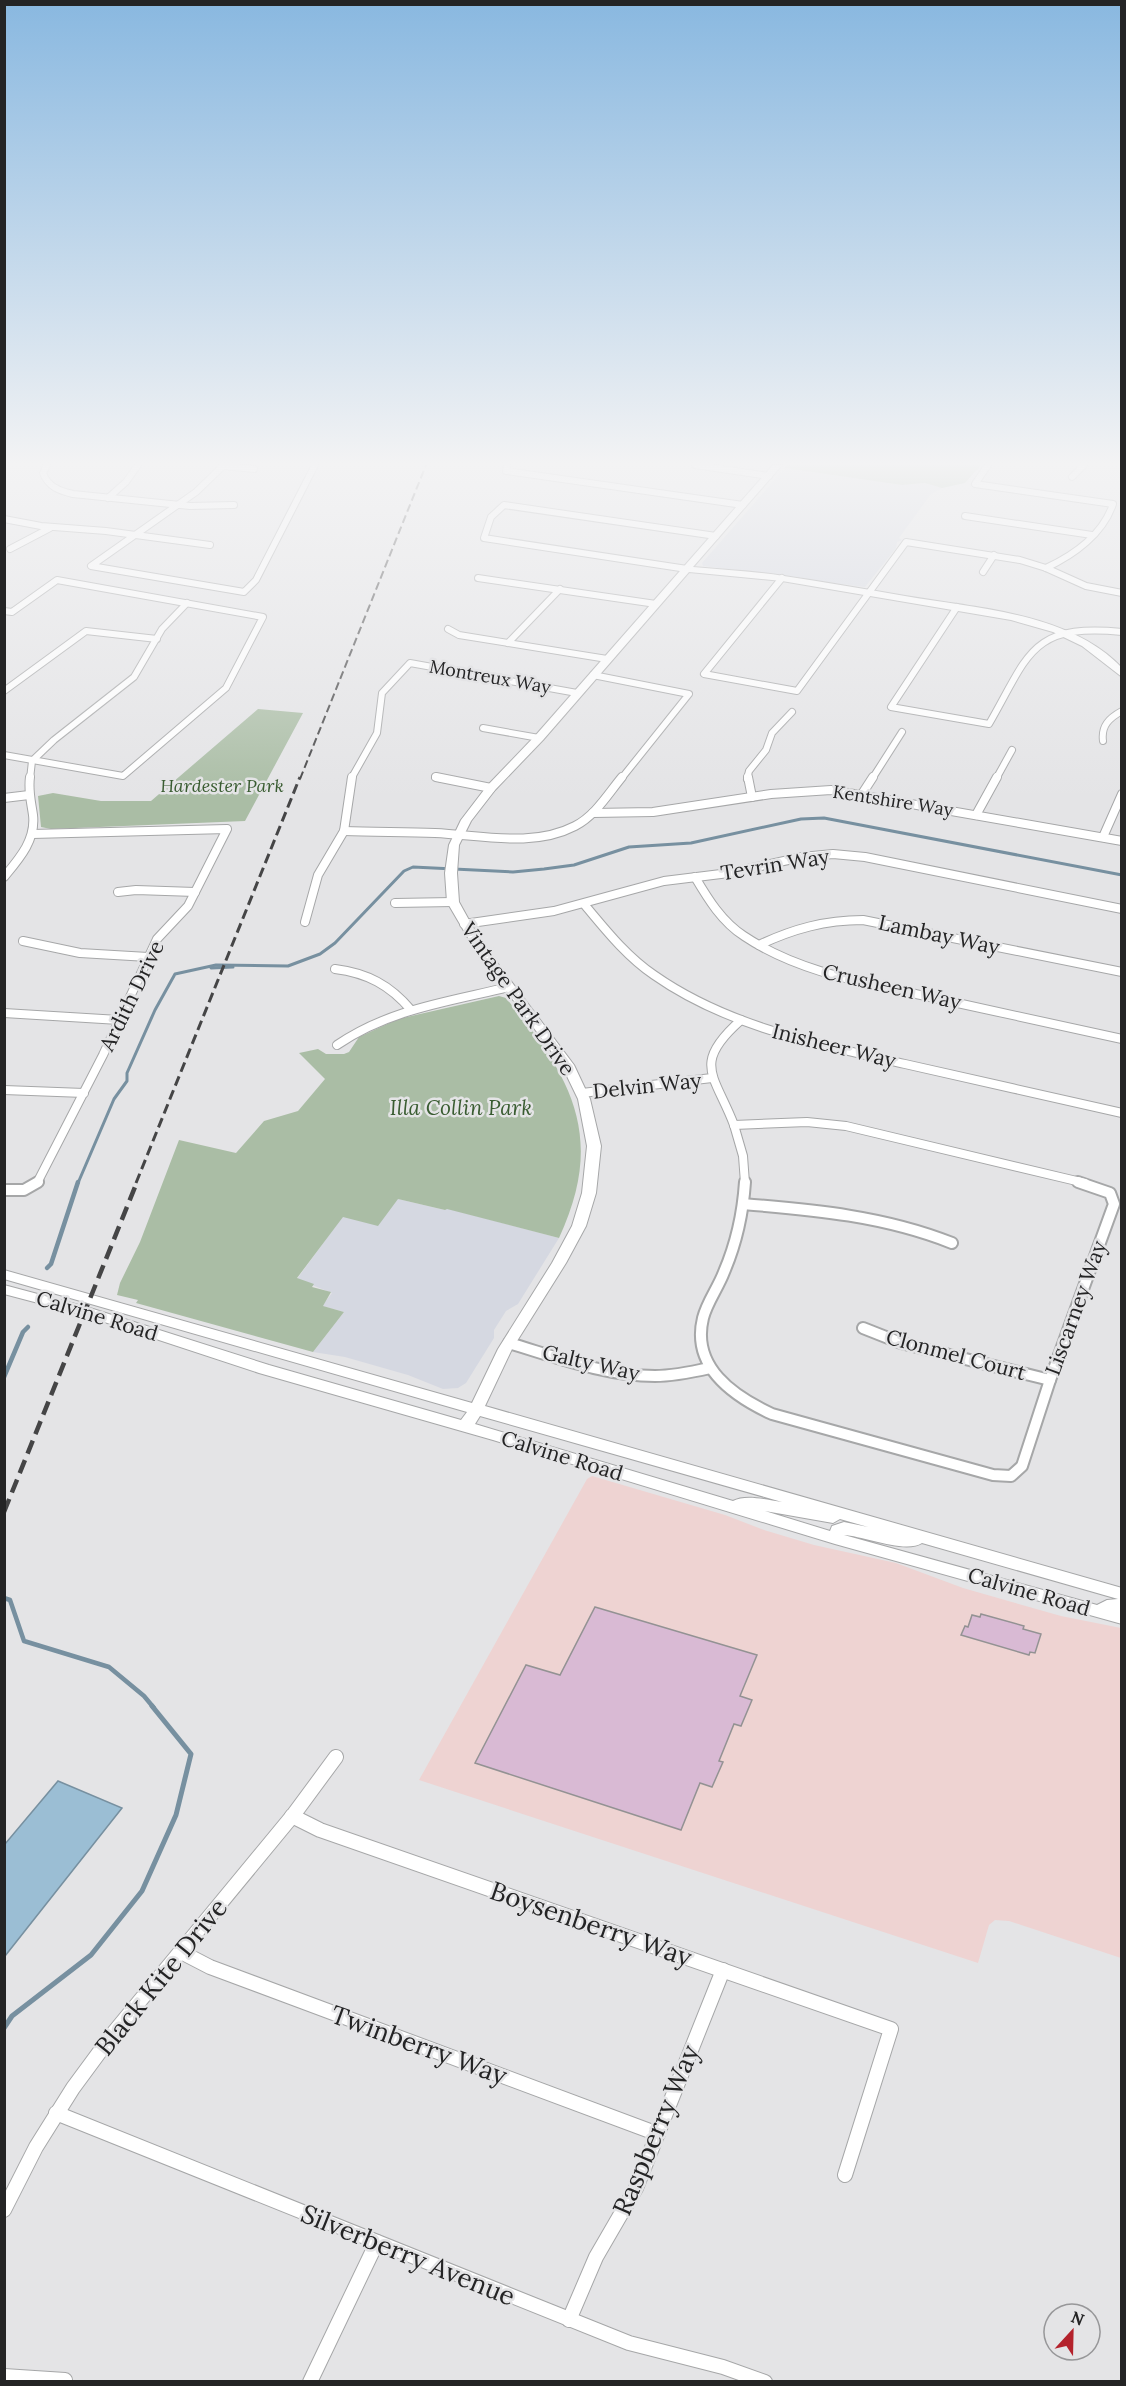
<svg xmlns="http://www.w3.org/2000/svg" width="1126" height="2386" viewBox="0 0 1126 2386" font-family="Lora,serif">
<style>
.commercial{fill:#eed3d2}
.built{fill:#d5d8e1}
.green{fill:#aabda5}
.water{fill:#9bbed4;stroke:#7790a0;stroke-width:1.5}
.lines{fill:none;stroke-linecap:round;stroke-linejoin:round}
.stream-far2{stroke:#7790a0;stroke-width:3}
.stream-far1{stroke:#7790a0;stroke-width:4.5}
.stream{stroke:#7790a0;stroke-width:5}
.building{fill:#d9bad4;stroke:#939293;stroke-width:1.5}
.street-far3-casing{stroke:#a6a7a8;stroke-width:8}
.street-far2-casing{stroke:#a6a7a8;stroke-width:10}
.street-far1-casing{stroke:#a6a7a8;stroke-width:14}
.street-casing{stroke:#a6a7a8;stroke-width:16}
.secondary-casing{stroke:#a6a7a8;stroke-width:2}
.street-far3{stroke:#fff;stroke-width:6}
.street-far2{stroke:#fff;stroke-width:8}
.street-far1{stroke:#fff;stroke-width:10}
.street{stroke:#fff;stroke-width:14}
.secondary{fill:#fff;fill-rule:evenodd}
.rail-far2{stroke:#454546;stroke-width:2;stroke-dasharray:8 4;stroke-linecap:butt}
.rail-far1{stroke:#454546;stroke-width:3;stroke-dasharray:10 5;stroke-linecap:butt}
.rail{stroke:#454546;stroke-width:4.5;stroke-dasharray:14 7;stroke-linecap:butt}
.labels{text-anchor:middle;stroke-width:5;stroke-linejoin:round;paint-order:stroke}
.far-street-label{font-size:18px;fill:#242425;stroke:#e4e4e6}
.far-park-label{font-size:18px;font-style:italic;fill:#395c31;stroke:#e4e4e6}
.street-label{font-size:21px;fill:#242425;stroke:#e4e4e6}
.park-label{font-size:21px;font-style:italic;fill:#395c31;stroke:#e4e4e6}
.near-street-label{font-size:26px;fill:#242425;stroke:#e4e4e6}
</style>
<rect width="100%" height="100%" fill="#e4e4e6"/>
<polygon class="commercial" points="592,1476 725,1515 764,1530 814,1545 896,1563 963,1588 1061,1616 1121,1628 1121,1958 1009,1921 995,1920 989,1925 978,1963 419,1780 587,1479"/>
<g class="built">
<polygon points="785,468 902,485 925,483 942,488 931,494 899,538 902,540 897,542 896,548 865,587 703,566 702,563"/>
<polygon points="398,1199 445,1210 446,1208 559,1238 518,1304 506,1311 494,1330 494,1338 466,1383 458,1388 443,1389 408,1375 345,1357 313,1352 344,1312 322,1306 332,1293 297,1279 343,1216"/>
</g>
<g class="green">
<polygon points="787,465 981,465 965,483 942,488 925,483 902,485 785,468"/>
<polygon points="258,709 303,713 245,821 51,829 41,827 38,796 53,793 101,801 151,801"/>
<path d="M499,996l7,2c66,79 100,139 53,240l-112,-29 -2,1 -47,-11 -20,27 -35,-9 -46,61 17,6 -2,3 19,5 -8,14 21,6 -31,40 -177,-49 2,-3 -21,-5 3,-12 20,-41 39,-102 57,13 28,-32 34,-10 27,-32 -26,-26 19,-4 8,5h18l5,-2 10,-15 39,-18z"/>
</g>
<polygon class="water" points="58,1781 122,1808 5,1956 5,1844"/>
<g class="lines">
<g class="stream-far2">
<polyline points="211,968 233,967"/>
<polyline points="78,1183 114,1099 127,1081 127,1073 155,1010 175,974 216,965 288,966 320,954 335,943 404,871 413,867 513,872 544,869 574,865 629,847 691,843 801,819 824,818 1122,875"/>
</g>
<g class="stream-far1">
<polyline points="47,1268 51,1264 78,1182"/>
<polyline points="4,1377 23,1332 28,1327"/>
<polyline points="4,1598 10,1600 24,1641 109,1667 144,1696 154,1708"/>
</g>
<polyline class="stream" points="4,2028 12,2016 91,1955 142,1891 176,1815 191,1754 152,1706"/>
</g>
<g class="building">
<polygon points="595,1607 757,1655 740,1696 752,1700 741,1726 734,1724 719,1761 723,1762 712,1787 700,1783 681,1830 475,1763 526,1665 560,1675"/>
<polygon points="981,1614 1024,1626 1023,1629 1041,1634 1035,1653 1030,1652 1029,1655 961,1635 965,1626 968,1627 972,1615 980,1617"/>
</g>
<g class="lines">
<g class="street-far3-casing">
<g id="street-far3">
<path d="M47,465l-4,8c5,14 17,18 30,21l117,12 44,-1"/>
<polyline points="224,465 196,492 91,566 244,592 256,580 315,465"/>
<polyline points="507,465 506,471 743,505"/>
<polyline points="695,465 769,476"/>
<path d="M988,465l-13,19 138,20c-10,30 -39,51 -67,64"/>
<polyline points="223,466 254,469"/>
<polyline points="1072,477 1084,465"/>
<polyline points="108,498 126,482 138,465"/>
<polyline points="965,516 1092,535"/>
<polyline points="4,519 41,526 106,531 210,545"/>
<polyline points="10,549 50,528"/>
<polyline points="687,569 484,538 491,517 504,505 716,536"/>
<polyline points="983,572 994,555"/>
<polyline points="478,578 656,604"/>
<polyline points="782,578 704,674 797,691 906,542 1020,560 1046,568 1086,586 1122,593"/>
<path d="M957,607l-66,100 98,17c40,-69 41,-101 133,-92"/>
<polyline points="4,611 12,612 57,580 263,617 226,688 123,776 4,755"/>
<polyline points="448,629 459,635 607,659"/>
<polyline points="508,643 560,589"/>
<polyline points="593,675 689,694 621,779"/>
<polyline points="4,691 86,631 157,639"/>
<polyline points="483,728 539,738"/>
<path d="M1103,741c-2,-15 6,-23 19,-30"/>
<polyline points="435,777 443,779"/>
<polyline points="30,779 32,761 54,740 134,677 162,629 187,603"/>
<polyline points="351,779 377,733 382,693 410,663 577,693"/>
<polyline points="747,779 749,771 766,750 772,733 792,712"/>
<polyline points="872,779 902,732"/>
<polyline points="996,779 1012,750"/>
</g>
</g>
<g class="street-far2-casing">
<g id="street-far2">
<polyline points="436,777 491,788"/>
<polyline points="748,777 752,797"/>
<polyline points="862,794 873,777"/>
<polyline points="4,798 29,795"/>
<polyline points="593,813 653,812 771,794 831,790 1122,841"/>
<polyline points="976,815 997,777"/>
<path d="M344,831c30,1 61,1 91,2 46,2 98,15 140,-7 20,-10 33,-32 47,-49"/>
<polyline points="32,834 227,829 188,906 157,939 103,1055 37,1183"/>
<polyline points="1103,837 1122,794"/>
<path d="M4,877c15,-18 32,-37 29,-62 -2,-14 -5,-24 -3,-38"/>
<path d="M695,877c13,22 27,45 49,59 55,37 123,47 186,61 64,14 128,28 192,42"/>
<polyline points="118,892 136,890 195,892"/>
<polyline points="395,903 453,902"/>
<path d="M584,904c21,25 42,52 70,71 74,52 164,69 251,89 72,16 145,33 217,49"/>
<polyline points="305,922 318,875 344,831 352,777"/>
<polyline points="464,924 554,911 664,881 729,873 802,857 833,854 865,857 1122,909"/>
<polyline points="23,941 80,953 148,957"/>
<path d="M759,945c34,-16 66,-25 104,-25l259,52"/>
<path d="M335,969c32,4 55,16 76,41"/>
<polyline points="4,1013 119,1020"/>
<path d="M337,1045c53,-36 110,-43 172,-58"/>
<polyline points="4,1090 84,1093"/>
<polyline points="582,1093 712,1078"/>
<polyline points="734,1125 743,1156 745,1183"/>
<path d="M734,1125c-19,-50 -43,-61 7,-105"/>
<polyline points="734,1125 807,1122 846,1126 1085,1183"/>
</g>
</g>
<g class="street-far1-casing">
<g id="street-far1">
<path d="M745,1182c-2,30 -9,62 -21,90 -6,16 -17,30 -21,46 -12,49 30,78 69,96l221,61 18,1 11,-10 28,-86 64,-176 -4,-11 -32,-11"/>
<polyline points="4,1190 24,1190 38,1182"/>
<path d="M743,1204c72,6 141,12 209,39"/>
<polyline points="863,1328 901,1343 1050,1380"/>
<path d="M509,1343c47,14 96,33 146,33 18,0 37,-4 55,-8"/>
</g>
</g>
<g class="street-casing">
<g id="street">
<polyline points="292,1816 320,1830 891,2029 845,2175"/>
<polyline points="181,1952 210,1967 658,2134"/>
<polyline points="56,2113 629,2343 723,2367 765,2382"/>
<polyline points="4,2210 36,2147 73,2088 115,2031 294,1814 336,1757"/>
<polyline points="569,2320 596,2257 636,2188 723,1970"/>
<polyline points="4,2376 65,2380"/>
<polyline points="310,2382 377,2242"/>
</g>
</g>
<g class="secondary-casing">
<path id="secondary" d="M773,465h9l-89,102c31,3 61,4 91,9 41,6 81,13 121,20 70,12 166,17 217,72v9l-40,-31 -29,-14 -42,-12 -229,-39 -93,-9 -146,168 -48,50 -24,31 -12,24 -2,28 2,29 21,38 94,125 16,34 11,47 -5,47 -10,33 -20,37 -54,86 -27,57 637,182v36l-287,-80 -342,-104 -234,-67 -179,-59 -76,-20v-9l86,23 179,57 192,55 6,-8 -463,-133v-9l468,133 26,-54 54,-86 20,-37 10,-33 5,-47 -9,-47 -16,-33 -91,-123 -24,-41 -2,-29 4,-28 12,-25 26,-34 48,-50zM480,1416l302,86c-15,-2 -36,-8 -49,-1l-258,-77zM765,1511l68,12 7,-4 28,8 -24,-5 -12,4 -2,5zM844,1535c20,1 61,19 78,8l196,56 -11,1 -10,5z"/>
</g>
<use href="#street-far3" class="street-far3"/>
<use href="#street-far2" class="street-far2"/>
<use href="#street-far1" class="street-far1"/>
<use href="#street" class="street"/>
<use href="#secondary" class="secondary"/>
<polyline class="rail-far2" points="300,779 426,465"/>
<polyline class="rail-far1" points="136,1183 300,777"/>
<polyline class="rail" points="4,1512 137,1182"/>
</g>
<linearGradient id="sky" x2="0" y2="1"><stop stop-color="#89b8e0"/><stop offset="0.58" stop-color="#f3f3f4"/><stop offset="1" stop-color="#f3f3f4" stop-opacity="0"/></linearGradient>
<rect width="1126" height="799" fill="url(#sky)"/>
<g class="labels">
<g class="far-street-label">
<text transform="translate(490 677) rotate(10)" y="6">Montreux Way</text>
<text transform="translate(893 801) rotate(9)" y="6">Kentshire Way</text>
</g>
<g class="far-park-label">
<text x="222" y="792">Hardester Park</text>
</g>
<g class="street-label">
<text transform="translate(775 865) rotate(-9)" y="7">Tevrin Way</text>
<text transform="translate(939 935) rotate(12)" y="7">Lambay Way</text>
<text transform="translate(892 987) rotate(13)" y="7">Crusheen Way</text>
<text transform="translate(132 996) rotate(-64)" y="7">Ardith Drive</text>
<text transform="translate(518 999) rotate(55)" y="7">Vintage Park Drive</text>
<text transform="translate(834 1046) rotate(14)" y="7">Inisheer Way</text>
<text transform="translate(647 1086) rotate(-6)" y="7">Delvin Way</text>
<text transform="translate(1076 1308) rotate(-70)" y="7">Liscarney Way</text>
<text transform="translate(97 1316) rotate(17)" y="7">Calvine Road</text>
<text transform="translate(956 1355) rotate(15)" y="7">Clonmel Court</text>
<text transform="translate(591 1363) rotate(13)" y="7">Galty Way</text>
<text transform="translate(562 1456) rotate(17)" y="7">Calvine Road</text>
<text transform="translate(1029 1592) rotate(16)" y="7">Calvine Road</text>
</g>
<g class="park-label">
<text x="461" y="1115">Illa Collin Park</text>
</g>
<g class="near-street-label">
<text transform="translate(591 1924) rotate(19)" y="9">Boysenberry Way</text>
<text transform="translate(161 1977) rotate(-51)" y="9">Black Kite Drive</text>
<text transform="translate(419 2045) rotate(20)" y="9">Twinberry Way</text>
<text transform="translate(656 2130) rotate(-67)" y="9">Raspberry Way</text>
<text transform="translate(408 2255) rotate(22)" y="9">Silverberry Avenue</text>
</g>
</g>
<rect width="1126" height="2386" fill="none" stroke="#242425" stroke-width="12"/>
<g transform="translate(1072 2332) rotate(22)"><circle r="28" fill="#e4e4e6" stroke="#979799" stroke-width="1.5"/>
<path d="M0-4.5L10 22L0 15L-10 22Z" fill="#b4222c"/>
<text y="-9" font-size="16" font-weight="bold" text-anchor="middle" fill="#242425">N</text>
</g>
</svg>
